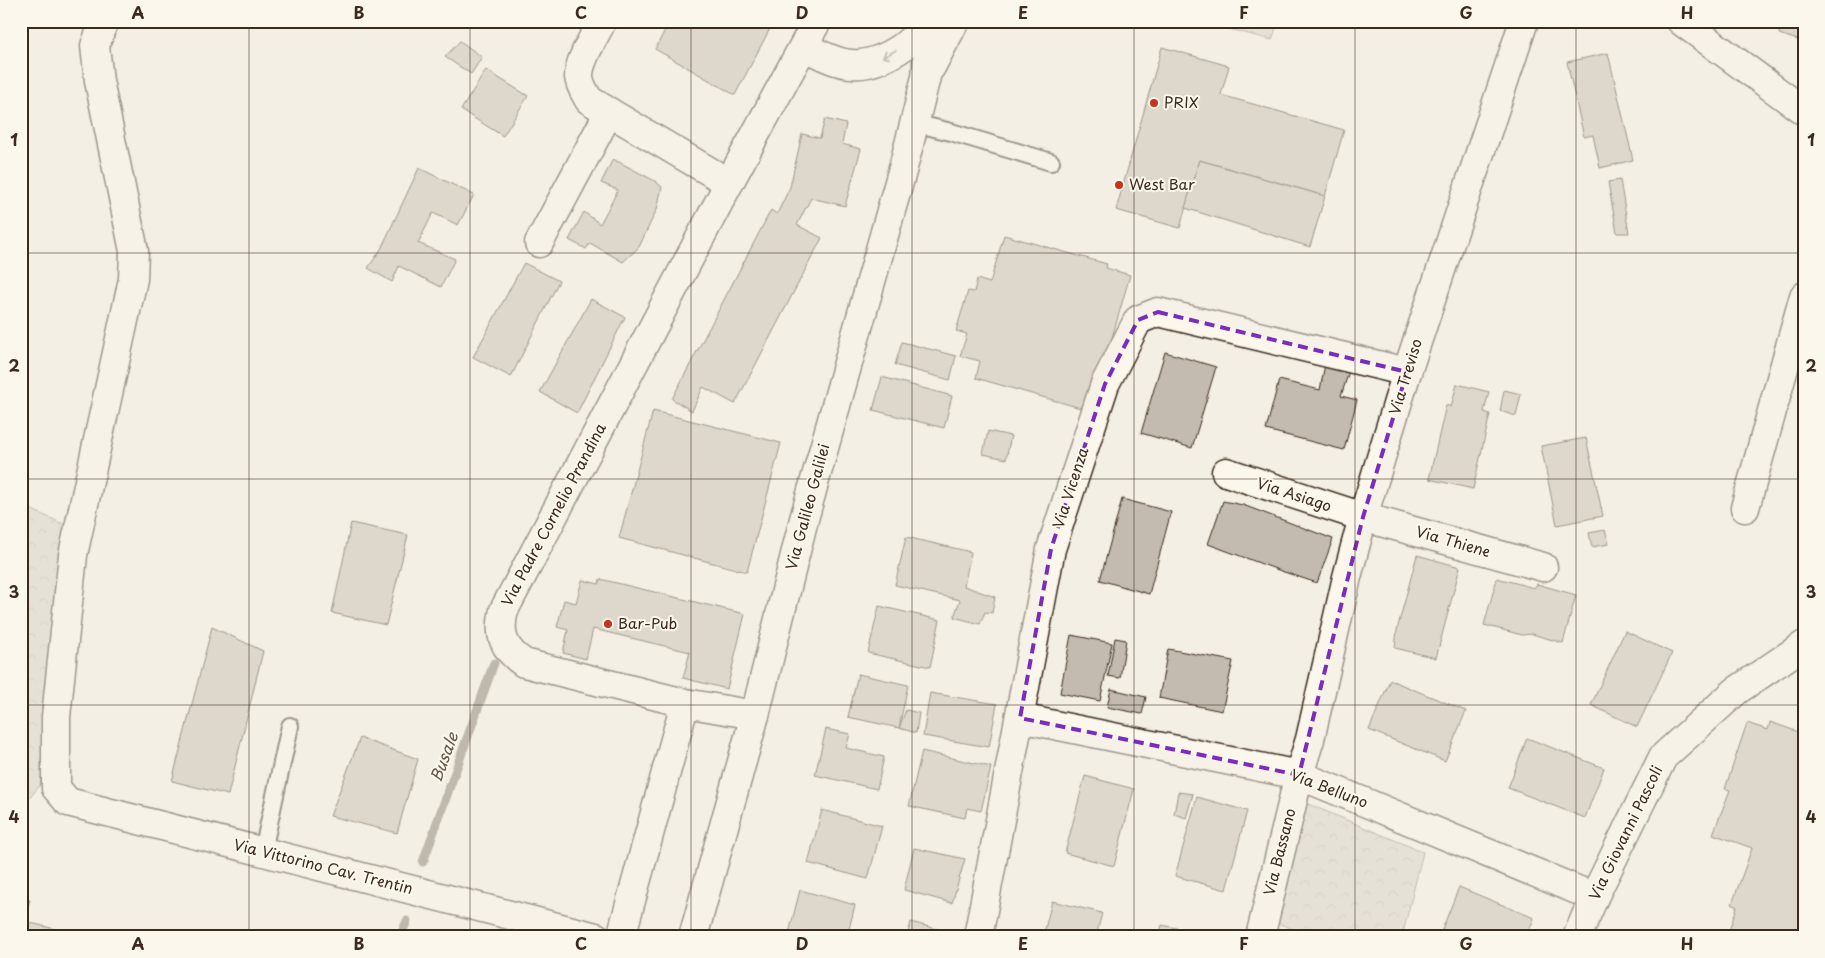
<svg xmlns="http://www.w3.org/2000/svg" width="1825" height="958" viewBox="0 0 1825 958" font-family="'Playpen Sans',sans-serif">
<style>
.forest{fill:url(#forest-crowns);stroke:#8a7e72}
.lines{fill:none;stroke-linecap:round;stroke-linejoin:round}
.stream{stroke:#817468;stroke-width:9}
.building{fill:#c3bbb0;stroke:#3b2a1e}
.lane-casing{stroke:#3b2a1e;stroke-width:20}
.street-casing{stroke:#3b2a1e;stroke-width:31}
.secondary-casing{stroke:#3b2a1e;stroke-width:31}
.lane{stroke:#fbf7ec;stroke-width:16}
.street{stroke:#fbf7ec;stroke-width:28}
.secondary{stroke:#fbf7ec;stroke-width:28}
.oneway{stroke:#9b9085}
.marked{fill:none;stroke:#7b2cbf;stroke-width:4;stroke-dasharray:10 6;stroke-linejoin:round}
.grid{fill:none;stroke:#3b2a1e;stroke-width:1;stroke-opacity:0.55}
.poi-dot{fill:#c8321e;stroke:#fbf7ec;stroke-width:2}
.labels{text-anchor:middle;stroke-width:4;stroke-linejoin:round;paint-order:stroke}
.poi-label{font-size:15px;fill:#3b2a1e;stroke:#fbf7ec;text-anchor:start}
.street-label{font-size:15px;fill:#3b2a1e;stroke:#fbf7ec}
.water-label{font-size:16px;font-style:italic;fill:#645549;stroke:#fbf7ec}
.neatline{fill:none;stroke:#3b2a1e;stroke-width:2}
.grid-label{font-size:16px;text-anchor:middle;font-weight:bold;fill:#3b2a1e}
</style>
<defs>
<pattern id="forest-crowns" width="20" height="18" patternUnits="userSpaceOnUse" patternTransform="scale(1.25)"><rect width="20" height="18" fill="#d8d1c6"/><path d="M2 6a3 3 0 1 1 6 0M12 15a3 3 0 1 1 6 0" fill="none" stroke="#bab4aa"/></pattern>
</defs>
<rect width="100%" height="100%" fill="#f3efe4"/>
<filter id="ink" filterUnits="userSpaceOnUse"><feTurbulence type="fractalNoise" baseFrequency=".02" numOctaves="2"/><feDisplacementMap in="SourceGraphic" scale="10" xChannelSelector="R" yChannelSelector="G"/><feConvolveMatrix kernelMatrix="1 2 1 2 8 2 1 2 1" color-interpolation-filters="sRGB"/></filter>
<g filter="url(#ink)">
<g class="forest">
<polygon points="1198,21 1278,21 1272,40"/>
<polygon points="21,505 79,531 40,785 21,809"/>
<polygon points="1301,801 1423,852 1402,937 1315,937 1272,921"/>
</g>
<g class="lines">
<g class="stream">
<polyline points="423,862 494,663"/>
<polyline points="400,937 407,921"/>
</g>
</g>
<g class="building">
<polygon points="670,21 774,21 735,95 655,49"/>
<polygon points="1782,21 1804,21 1804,42 1779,34"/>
<polygon points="460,41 482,57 471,74 445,57"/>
<polygon points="1162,47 1229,66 1221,95 1344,130 1325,196 1199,160 1180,228 1116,210"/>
<polygon points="1608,53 1633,160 1600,168 1593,135 1584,137 1567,62"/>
<polygon points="486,70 528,96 503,136 461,110"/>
<polygon points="825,119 846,124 842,144 861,149 845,206 811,198 797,225 822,238 735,404 703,387 692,411 672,399 771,210 777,214 790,187 802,134 820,138"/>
<polygon points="613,159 655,181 662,187 657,209 639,247 623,262 590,243 586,249 569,240 584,212 600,224 618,190 601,183"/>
<polygon points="1199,160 1325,196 1310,247 1185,208"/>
<polygon points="419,168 474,195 458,225 433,213 418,243 455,259 441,287 399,266 392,282 368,268 381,249"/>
<polygon points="1620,180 1629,233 1617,233 1608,182"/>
<polygon points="1004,235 1107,264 1106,268 1130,275 1091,411 976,378 980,361 960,356 967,334 956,331 968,291 974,292 977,279 990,283"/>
<polygon points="524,263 559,281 511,377 473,357"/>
<polygon points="591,299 625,317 577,413 540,392"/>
<polygon points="902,342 956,356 950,380 895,365"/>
<polygon points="1165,352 1216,367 1192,448 1141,433"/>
<polygon points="1326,359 1351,365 1341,396 1357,400 1344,450 1266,430 1279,380 1320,390"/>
<polygon points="882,377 952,396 944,428 873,410"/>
<polygon points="1457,384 1489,392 1484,412 1490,414 1473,489 1429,479 1446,405 1451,407"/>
<polygon points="1504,390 1521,394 1516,416 1500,411"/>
<polygon points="653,411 781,443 747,572 619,538"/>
<polygon points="988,431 1011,436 1006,459 983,454"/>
<polygon points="1586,438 1603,516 1557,525 1541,446"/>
<polygon points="1122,499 1171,512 1149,594 1100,580"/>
<polygon points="1223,501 1243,505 1333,539 1317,583 1281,571 1208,544"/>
<polygon points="351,523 408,535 386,625 332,613"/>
<polygon points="1605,530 1609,544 1592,547 1589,533"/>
<polygon points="906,537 971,552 964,586 995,597 992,613 985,612 980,624 954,617 960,600 895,585"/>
<polygon points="1417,555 1460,567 1436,658 1395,648 1397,630"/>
<polygon points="1497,578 1534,588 1537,584 1576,595 1563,643 1532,634 1522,635 1484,625"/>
<polygon points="600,579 745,614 727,689 683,678 690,652 593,629 586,659 563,653 568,630 557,627 564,600 576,603 582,580 599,584"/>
<polygon points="879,606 940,620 930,667 868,653"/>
<polygon points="212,627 263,651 228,795 172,781"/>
<polygon points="1625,631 1672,653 1637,727 1591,705"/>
<polygon points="1071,635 1112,643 1100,701 1060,693"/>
<polygon points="1115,638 1126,640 1120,678 1108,676"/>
<polygon points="1168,649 1233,661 1222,711 1159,698"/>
<polygon points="858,674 908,685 899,728 848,717"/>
<polygon points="1390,680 1466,711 1445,761 1369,730"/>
<polygon points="1111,689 1146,697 1142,714 1107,707"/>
<polygon points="930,693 997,704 989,747 923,736"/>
<polygon points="906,710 919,713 916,733 899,728"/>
<polygon points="1770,722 1804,734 1804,937 1727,937 1737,907 1732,904 1752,848 1713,834 1730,790 1725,789 1747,723 1768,730"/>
<polygon points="826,729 850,734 846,748 884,757 877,789 815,775"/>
<polygon points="360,738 418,759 397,833 330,816"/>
<polygon points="1527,738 1604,768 1585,818 1508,788"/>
<polygon points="922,751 991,767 981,811 967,808 965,818 909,806"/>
<polygon points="1085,776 1134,789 1114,866 1065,853"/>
<polygon points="1178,792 1193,794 1186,818 1174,814"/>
<polygon points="1197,797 1247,811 1226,890 1175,876"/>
<polygon points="822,810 882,826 868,879 808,863"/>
<polygon points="914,848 965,859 952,903 904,890"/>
<polygon points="1459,887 1534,918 1527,937 1439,937"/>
<polygon points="800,890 855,905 847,937 788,937"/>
<polygon points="21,898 30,900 23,921 55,929 53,937 21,937"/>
<polygon points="1052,901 1102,913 1096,937 1043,937"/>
<polygon points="911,922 959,935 959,937 907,937"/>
<polygon points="1162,925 1214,936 1159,937"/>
</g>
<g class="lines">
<g class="lane-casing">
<g id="lane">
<polyline points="914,123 951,132 1051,162"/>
<polyline points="263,851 290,726"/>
</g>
</g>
<g class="street-casing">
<g id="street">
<polyline points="104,21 95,46 99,81 134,251 133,279 73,555 56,717 56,788 68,802 596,937"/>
<path d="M602,21c-7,15 -24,40 -23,56 1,9 6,16 10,23l140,83"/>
<polyline points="1681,21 1804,111"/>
<path d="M804,47c14,6 31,16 47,17 20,2 45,-10 60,-24 5,-5 9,-13 13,-19"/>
<polyline points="539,243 609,112"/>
<polyline points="1226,472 1363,517 1543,567"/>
<polyline points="1745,508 1804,296"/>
<path d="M755,715l-70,-12 -161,-40c-21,-14 -26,-29 -20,-53l225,-427 88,-162"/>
<polyline points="1020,718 1299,775 1594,897"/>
<polyline points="621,937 685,703"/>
<polyline points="978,937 1051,549 1105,384 1138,320 1158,312 1407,372"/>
<polyline points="1260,937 1299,775 1310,739 1347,577 1363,517 1407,372 1524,21"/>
<polyline points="1577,937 1594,897 1663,757 1736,691 1804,645"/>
</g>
</g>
<g class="secondary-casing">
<g id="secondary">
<polyline points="931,67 955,21"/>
<polyline points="693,937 755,715 804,519 903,168 926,77 930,21"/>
</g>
</g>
<use href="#lane" class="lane"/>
<use href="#street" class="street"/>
<use href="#secondary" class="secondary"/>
</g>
<defs><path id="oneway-shaft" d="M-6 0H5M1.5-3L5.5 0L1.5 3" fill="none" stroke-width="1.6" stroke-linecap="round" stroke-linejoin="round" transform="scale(1.25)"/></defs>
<use class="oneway" href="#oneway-shaft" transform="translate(889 54) rotate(151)"/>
</g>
<path d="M0 0H1825V958H0ZM1158,312l249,60 -44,145 -64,258 -279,-57 31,-169 54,-165 33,-64z" fill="#f3efe4" fill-opacity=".55" fill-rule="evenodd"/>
<path class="marked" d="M1158,312l249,60 -44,145 -64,258 -279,-57 31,-169 54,-165 33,-64z"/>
<path class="grid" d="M249,21v916M470,21v916M691,21v916M912,21v916M1134,21v916M1355,21v916M1576,21v916M21,253h1783M21,479h1783M21,705h1783"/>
<g class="poi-dot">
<circle cx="1154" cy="103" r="5"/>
<circle cx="1119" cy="185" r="5"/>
<circle cx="608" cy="624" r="5"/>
</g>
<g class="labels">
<g class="poi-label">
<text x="1164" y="108">PRIX</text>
<text x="1129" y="190">West Bar</text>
<text x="618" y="629">Bar-Pub</text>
</g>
<g class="street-label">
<text transform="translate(1406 377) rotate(-73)" y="5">Via Treviso</text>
<text transform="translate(1071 488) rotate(-72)" y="5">Via Vicenza</text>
<text transform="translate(1294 495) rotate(18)" y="5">Via Asiago</text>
<text transform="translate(808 507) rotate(-75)" y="5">Via Galileo Galilei</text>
<text transform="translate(554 515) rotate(-62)" y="5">Via Padre Cornelio Prandina</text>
<text transform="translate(1453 542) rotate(16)" y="5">Via Thiene</text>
<text transform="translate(1329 789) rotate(21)" y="5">Via Belluno</text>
<text transform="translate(1626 833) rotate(-64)" y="5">Via Giovanni Pascoli</text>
<text transform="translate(1280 852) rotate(-76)" y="5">Via Bassano</text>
<text transform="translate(323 867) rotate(14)" y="5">Via Vittorino Cav. Trentin</text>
</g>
<g class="water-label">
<text transform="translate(444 757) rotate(-70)" y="6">Busale</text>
</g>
</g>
<rect width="1825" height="958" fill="none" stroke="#fbf7ec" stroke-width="55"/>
<rect x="28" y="28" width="1770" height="902" class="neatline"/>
<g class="grid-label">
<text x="138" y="19">A</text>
<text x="359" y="19">B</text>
<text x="581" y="19">C</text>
<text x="802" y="19">D</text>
<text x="1023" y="19">E</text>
<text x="1244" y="19">F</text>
<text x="1466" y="19">G</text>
<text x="1687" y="19">H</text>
<text x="14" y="146">1</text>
<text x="1811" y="146">1</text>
<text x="14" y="372">2</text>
<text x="1811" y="372">2</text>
<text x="14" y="598">3</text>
<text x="1811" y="598">3</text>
<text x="14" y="823">4</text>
<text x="1811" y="823">4</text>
<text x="138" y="950">A</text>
<text x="359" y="950">B</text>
<text x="581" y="950">C</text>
<text x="802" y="950">D</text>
<text x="1023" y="950">E</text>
<text x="1244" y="950">F</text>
<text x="1466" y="950">G</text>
<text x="1687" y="950">H</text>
</g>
</svg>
